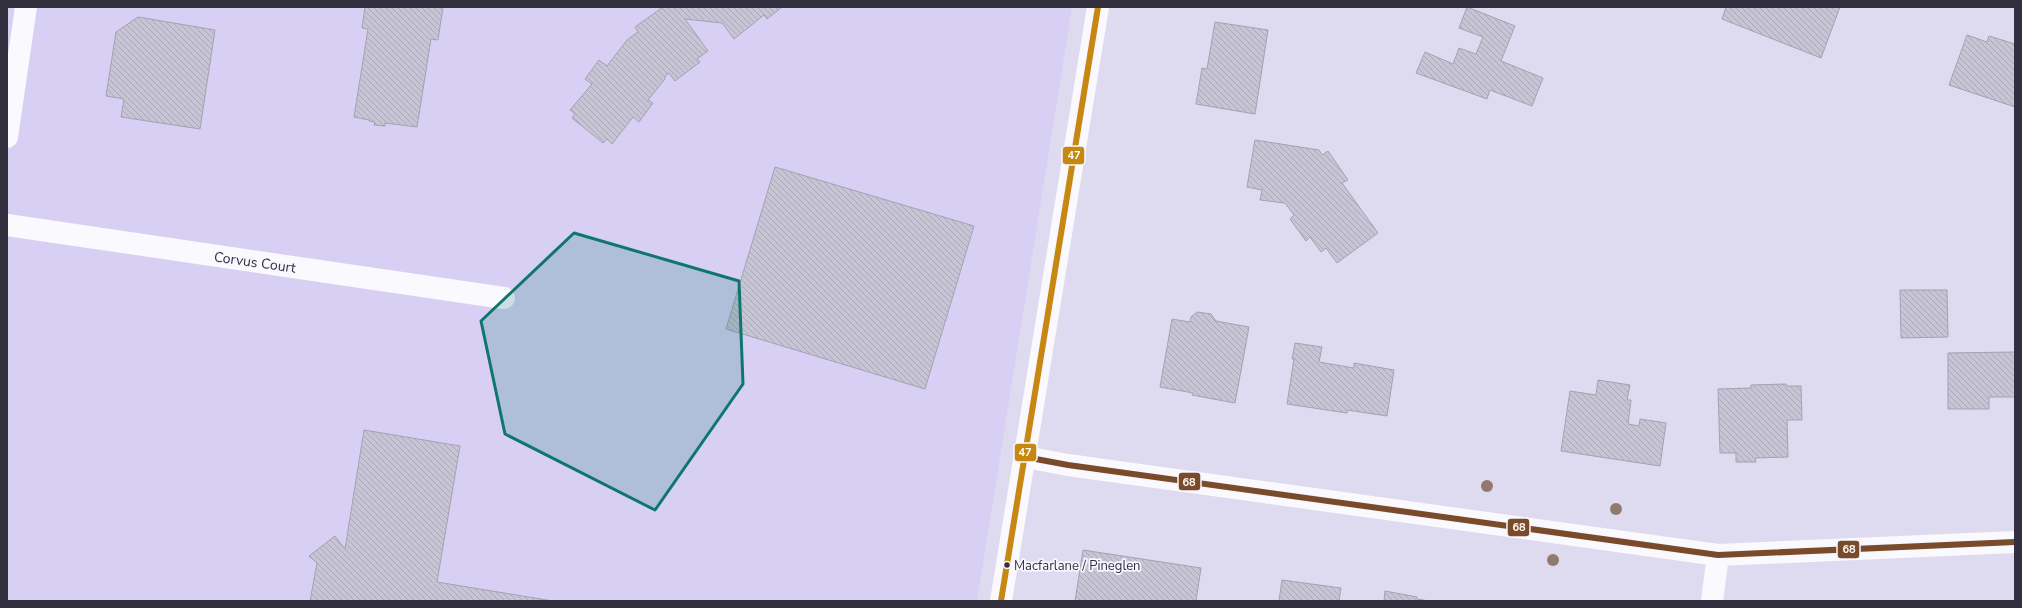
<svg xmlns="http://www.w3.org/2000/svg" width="2022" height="608" viewBox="0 0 2022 608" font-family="'Nunito Sans',sans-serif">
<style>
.built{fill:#d7d0f4}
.building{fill:url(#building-back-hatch);stroke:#a4a1b2}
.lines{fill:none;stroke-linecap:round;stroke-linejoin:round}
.minor{stroke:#faf9fd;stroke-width:22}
.tertiary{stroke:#faf9fd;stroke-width:22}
.bus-1-casing{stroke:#f8f7ff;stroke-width:9}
.bus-2-casing{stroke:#f8f7ff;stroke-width:9}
.bus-1{stroke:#7a4b2a;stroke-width:6}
.bus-2{stroke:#c68810;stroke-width:6}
.tree{fill:#927970}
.marked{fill:#0f766e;fill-opacity:0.2;stroke:#0f766e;stroke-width:3;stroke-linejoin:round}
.bus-dot{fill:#322f3f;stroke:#f8f7ff;stroke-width:1.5}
.labels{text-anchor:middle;stroke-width:3.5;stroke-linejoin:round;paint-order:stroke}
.bus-label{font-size:13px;fill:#322f3f;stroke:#f8f7ff;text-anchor:start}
.street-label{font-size:14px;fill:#322f3f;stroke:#f8f7ff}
.line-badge{stroke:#f8f7ff;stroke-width:1.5}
.badge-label{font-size:11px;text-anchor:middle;font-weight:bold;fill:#fff}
</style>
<defs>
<pattern id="building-back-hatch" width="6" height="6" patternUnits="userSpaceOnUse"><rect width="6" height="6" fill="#c7c4d5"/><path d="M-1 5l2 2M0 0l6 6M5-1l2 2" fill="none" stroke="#aba9b8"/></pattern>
</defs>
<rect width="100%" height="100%" fill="#dedaf0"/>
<polygon class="built" points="7,7 1072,7 977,601 7,601"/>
<g class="building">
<polygon points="365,7 443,7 438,40 431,39 417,127 385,123 385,126 374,125 375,122 369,121 369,120 354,117 368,29 362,28"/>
<polygon points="663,7 782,7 767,19 764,15 734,39 722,23 685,19 708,51 697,59 700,62 675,81 669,73 665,76 665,79 648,100 653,103 639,122 633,117 612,144 607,139 603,143 572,118 575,114 570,110 592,84 585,79 599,60 607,66 627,40 638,32 635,27"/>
<polygon points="1467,7 1515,26 1501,61 1543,78 1532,106 1490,90 1487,99 1416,73 1425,52 1453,64 1459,48 1476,54 1483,37 1459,28"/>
<polygon points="1726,7 1840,7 1821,58 1722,19"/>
<polygon points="138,17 215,30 200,129 121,117 124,99 106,96 116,32"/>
<polygon points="1215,22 1268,30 1255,114 1196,104 1202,68 1207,69"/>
<polygon points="1967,35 1987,42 1989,36 2015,44 2015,107 1949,85"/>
<polygon points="1255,140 1319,150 1322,155 1328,151 1348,180 1342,183 1378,233 1337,263 1326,248 1321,252 1310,237 1306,241 1290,219 1294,215 1285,203 1260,200 1262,190 1247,187"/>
<polygon points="775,167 974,226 925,389 726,329"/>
<polygon points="1900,290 1947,290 1948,337 1901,338"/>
<polygon points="1197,312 1211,314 1216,321 1249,327 1235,403 1192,395 1193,393 1160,387 1172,319 1190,322 1191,317"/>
<polygon points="1295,343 1322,347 1319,362 1354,368 1354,363 1394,370 1387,416 1347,410 1347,413 1287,404 1294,359 1292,359"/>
<polygon points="2015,352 2015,397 1989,397 1989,409 1948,409 1948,353"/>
<polygon points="1598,380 1630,385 1627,400 1631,400 1628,424 1639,426 1640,419 1666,423 1660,466 1561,451 1570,391 1596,395"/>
<polygon points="1786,384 1787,386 1801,386 1802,420 1787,420 1788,457 1755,458 1756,462 1736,462 1736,453 1720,453 1718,389 1751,388 1751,385"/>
<polygon points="364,430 460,446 437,582 553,601 310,601 317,563 309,556 335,536 345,549"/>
<polygon points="1083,550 1201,568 1196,601 1075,601"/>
<polygon points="1282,580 1341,588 1339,601 1279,601"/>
<polygon points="1385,591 1417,597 1417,599 1429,601 1384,601"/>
</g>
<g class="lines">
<g class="minor">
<polyline points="7,137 26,7"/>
<polyline points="7,225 504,298"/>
<polyline points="1025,457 1068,465 1718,555 2015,542"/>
<polyline points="1712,601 1718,555"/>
</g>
<polyline class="tertiary" points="1001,601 1098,7"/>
<g class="bus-1-casing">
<polyline id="bus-1" points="1025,457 1068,465 1718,555 2015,542"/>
</g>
<g class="bus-2-casing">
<polyline id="bus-2" points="1001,601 1098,7"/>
</g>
<use href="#bus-1" class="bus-1"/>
<use href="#bus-2" class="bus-2"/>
</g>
<g class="tree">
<circle cx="1487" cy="486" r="6"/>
<circle cx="1616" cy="509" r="6"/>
<circle cx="1553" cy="560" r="6"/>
</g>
<path class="marked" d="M574,233l165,48 4,103 -88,126 -150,-76 -24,-113z"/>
<circle class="bus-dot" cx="1007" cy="565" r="3.5"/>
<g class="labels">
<g class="bus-label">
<text x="1014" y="570">Macfarlane / Pineglen</text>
</g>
<g class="street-label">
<text transform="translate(255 262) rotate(8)" y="5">Corvus Court</text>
</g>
</g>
<g class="line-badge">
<rect x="1062" y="146" width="23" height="19" rx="4" fill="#c68810"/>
<rect x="1014" y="443" width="23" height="19" rx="4" fill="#c68810"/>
<rect x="1178" y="472" width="23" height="19" rx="4" fill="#7a4b2a"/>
<rect x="1507" y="518" width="23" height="19" rx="4" fill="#7a4b2a"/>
<rect x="1837" y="540" width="23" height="19" rx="4" fill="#7a4b2a"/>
</g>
<g class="badge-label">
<text x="1074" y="159">47</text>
<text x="1025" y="456">47</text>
<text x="1189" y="486">68</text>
<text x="1519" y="531">68</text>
<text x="1849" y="553">68</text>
</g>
<rect width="2022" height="608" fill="none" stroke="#322f3f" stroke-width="16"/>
</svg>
